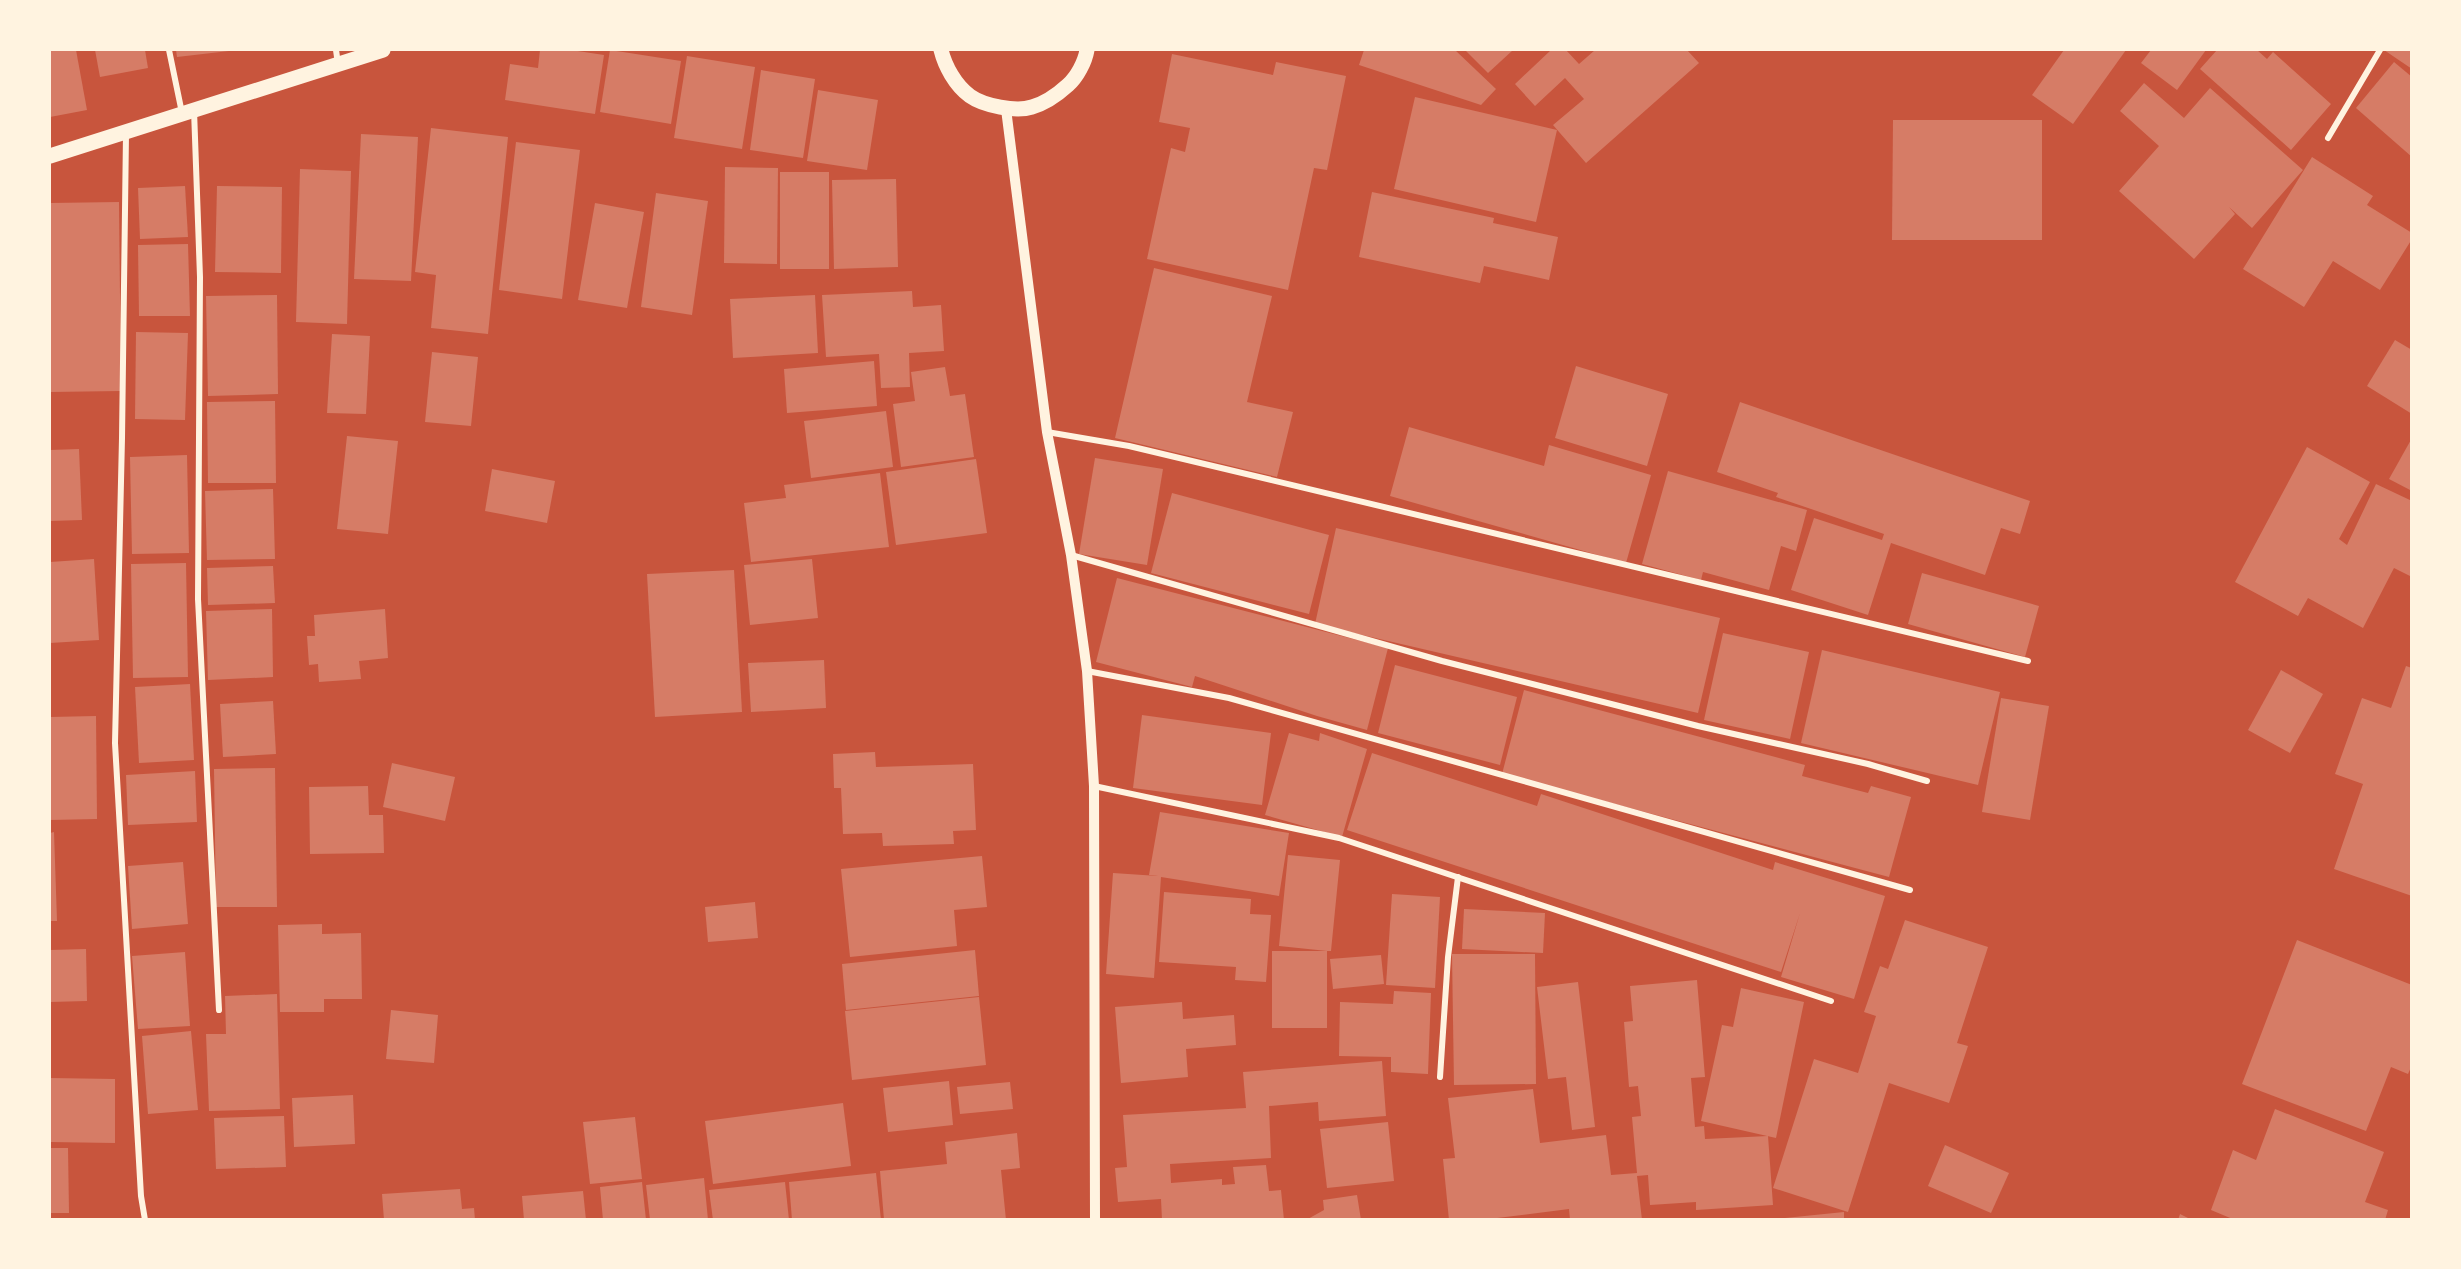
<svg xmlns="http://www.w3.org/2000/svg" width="2461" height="1269" viewBox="0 0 2461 1269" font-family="'Fira Sans Condensed',sans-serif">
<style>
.building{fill:#d67c66}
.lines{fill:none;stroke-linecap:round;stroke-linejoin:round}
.minor{stroke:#fff3e0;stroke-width:6}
.tertiary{stroke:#fff3e0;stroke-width:10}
.primary{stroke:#fff3e0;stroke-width:15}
</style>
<rect width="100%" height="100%" fill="#c8553d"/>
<g class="building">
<polygon points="50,50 76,50 87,110 50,117"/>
<polygon points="95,50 145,50 148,68 100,77"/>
<polygon points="176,50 229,50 229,51 177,57"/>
<polygon points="540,50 571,50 604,55 595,114 505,100 510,64 538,68"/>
<polygon points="610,50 681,61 671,124 600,112"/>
<polygon points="1364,50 1455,50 1496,89 1481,105 1359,65"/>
<polygon points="1465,50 1513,50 1488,73"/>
<polygon points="1551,50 1566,50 1579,64 1595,50 1687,50 1699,63 1586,163 1553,125 1584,99 1565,78 1535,106 1515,84"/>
<polygon points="2064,50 2126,50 2073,124 2032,95"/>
<polygon points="2151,50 2206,50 2177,90 2141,63"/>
<polygon points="2217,50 2257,50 2267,59 2273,52 2331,104 2291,150 2200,69"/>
<polygon points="2384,50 2412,50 2412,69"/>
<polygon points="1172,54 1273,75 1276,62 1346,76 1327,170 1314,168 1288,290 1147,259 1171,148 1185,152 1190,128 1159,122"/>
<polygon points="687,56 755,67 742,149 674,138"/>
<polygon points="2394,62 2412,77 2412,157 2356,108"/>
<polygon points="761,70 815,79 803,158 750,150"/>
<polygon points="2144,83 2184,118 2210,88 2303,170 2252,228 2229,207 2235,214 2194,259 2119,191 2159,146 2120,111"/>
<polygon points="818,90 878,100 867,170 807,161"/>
<polygon points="1415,97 1557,130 1536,222 1394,189"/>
<polygon points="1893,120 2042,120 2042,240 1892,240"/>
<polygon points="431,128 508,137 488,334 431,328 436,275 415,272"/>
<polygon points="361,134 418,137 411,281 354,279"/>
<polygon points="516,142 580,150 562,299 499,290"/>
<polygon points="2312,157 2373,196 2367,205 2412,233 2412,239 2380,290 2333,261 2304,307 2243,269"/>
<polygon points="725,167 778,168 777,264 724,263"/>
<polygon points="300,169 351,171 347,324 296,322"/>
<rect x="780" y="172" width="49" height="97"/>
<polygon points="896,179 898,267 834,269 832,180"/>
<polygon points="185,186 188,237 140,239 138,188"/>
<polygon points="217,186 282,187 281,273 215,272"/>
<polygon points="1372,192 1494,218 1493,223 1558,237 1549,280 1484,266 1480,283 1359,257"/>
<polygon points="656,193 708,201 692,315 641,307"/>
<polygon points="119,202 121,391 50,392 50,203"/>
<polygon points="595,203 644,212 627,308 578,300"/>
<polygon points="188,244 190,316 139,316 138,245"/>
<polygon points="1154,268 1272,296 1247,402 1293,412 1277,477 1115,438"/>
<polygon points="912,291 913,307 941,305 944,351 909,353 910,387 881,388 879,354 826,357 822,295"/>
<polygon points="277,295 278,394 208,396 206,296"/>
<polygon points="815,295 818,353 733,358 730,299"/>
<polygon points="136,332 188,333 185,420 135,419"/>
<polygon points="332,334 370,336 366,414 327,413"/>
<polygon points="2395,340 2412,350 2412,414 2367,386"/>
<polygon points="432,352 478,357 471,426 425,422"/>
<polygon points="874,361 877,406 787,413 784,369"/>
<polygon points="1576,366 1668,394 1647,466 1555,438"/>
<polygon points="945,367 950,396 965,394 974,457 901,467 893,404 915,401 911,372"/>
<polygon points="275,401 276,483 208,483 207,402"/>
<polygon points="1740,402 2030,501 2020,534 2001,528 1985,575 1891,543 1868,615 1791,590 1814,518 1882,540 1884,534 1776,497 1778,493 1717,472"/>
<polygon points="886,411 893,467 811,478 804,421"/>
<polygon points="1409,427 1544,466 1549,445 1651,475 1626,563 1390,496"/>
<polygon points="347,436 398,441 388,534 337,529"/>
<polygon points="2412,438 2412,491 2389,479"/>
<polygon points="2307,447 2370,482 2339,539 2347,545 2376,484 2412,501 2412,577 2394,568 2363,628 2308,598 2298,616 2235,582"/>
<polygon points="79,449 82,520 50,521 50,450"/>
<polygon points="187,455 189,553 132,554 130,457"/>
<polygon points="1095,458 1163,469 1147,565 1079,554"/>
<polygon points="976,459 987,533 896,545 886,472"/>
<polygon points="492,469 555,481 547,523 485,511"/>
<polygon points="1668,471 1807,510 1796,551 1781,546 1769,590 1703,572 1701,580 1642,564"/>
<polygon points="880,473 889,547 751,562 744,503 786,498 784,485"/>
<polygon points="273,489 275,559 207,560 205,491"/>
<polygon points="1172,493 1329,535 1309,614 1151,573"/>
<polygon points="1336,528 1720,618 1698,713 1315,624"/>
<polygon points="94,559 99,640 50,643 50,562"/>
<polygon points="812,559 818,618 750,625 744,565"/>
<polygon points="186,563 188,677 133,678 131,564"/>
<polygon points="273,566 275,603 208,605 207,568"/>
<polygon points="734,570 742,712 655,717 647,574"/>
<polygon points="1922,573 2039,606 2025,657 1908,624"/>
<polygon points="1117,578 1388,648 1367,730 1317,716 1195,676 1192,687 1096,662"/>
<polygon points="272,609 273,677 208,680 206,611"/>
<polygon points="385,609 388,658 359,661 361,679 319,682 318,664 309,665 307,636 315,636 314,615"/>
<polygon points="1723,633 1809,652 1790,739 1704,720"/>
<polygon points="1822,650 2000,692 1978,785 1801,743"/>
<polygon points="824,660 826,708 751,712 748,663"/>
<polygon points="1395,665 1517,697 1500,765 1378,733"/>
<polygon points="2406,666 2412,668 2412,896 2334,869 2363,784 2335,774 2362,698 2391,708"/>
<polygon points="2281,670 2323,694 2290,753 2248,730"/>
<polygon points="190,684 194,760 139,763 135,687"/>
<polygon points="1524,690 1805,765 1802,776 1868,793 1871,786 1911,797 1889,877 1502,774"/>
<polygon points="2001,698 2049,706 2030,820 1982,812"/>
<polygon points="273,701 276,754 223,757 220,704"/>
<polygon points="1142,715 1271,733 1262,805 1133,788"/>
<polygon points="96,716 97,819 50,820 50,717"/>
<polygon points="1289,733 1319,741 1320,733 1367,749 1342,837 1265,815"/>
<polygon points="875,752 876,767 973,764 976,830 953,831 954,844 883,846 882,833 843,834 841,788 834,788 833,754"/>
<polygon points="1372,753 1537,806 1541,794 1773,870 1775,862 1885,896 1854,999 1781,977 1800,913 1781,972 1347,830"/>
<polygon points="392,763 455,777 445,821 383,807"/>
<polygon points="275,768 277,907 216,907 214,769"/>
<polygon points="195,771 197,822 128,825 126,775"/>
<polygon points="368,786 369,815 383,815 384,853 310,854 309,787"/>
<polygon points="1160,812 1289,833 1279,896 1161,877 1154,978 1106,974 1113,873 1158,876 1149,875"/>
<polygon points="54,832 57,921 50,921 50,833"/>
<polygon points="1288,855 1340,860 1331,951 1327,951 1327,1028 1272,1028 1272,951 1327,951 1279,946"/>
<polygon points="982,856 987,907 954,910 957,946 850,957 841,869"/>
<polygon points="183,862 188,924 132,929 128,866"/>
<polygon points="1164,892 1251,899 1250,914 1271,915 1266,982 1235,980 1236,967 1159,962"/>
<polygon points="1392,894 1440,897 1435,988 1386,985"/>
<polygon points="755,902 758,938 708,942 705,907"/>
<polygon points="1464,909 1545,913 1543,953 1462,949"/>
<polygon points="1905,920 1988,947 1957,1043 1968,1046 1949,1103 1889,1083 1848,1212 1773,1188 1814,1059 1858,1073 1876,1016 1864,1012 1880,966 1888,969"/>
<polygon points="322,924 322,934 361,933 362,999 324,999 324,1012 280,1012 278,925"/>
<polygon points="2297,940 2412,985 2412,1065 2408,1074 2391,1067 2366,1131 2242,1084"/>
<polygon points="86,949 87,1001 50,1002 50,950"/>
<polygon points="975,950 979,996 846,1010 842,964"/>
<polygon points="185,952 190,1026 138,1029 132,956"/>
<polygon points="1452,954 1535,954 1536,1084 1454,1085"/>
<polygon points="1381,955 1384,984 1333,989 1330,959"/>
<polygon points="1697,980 1705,1077 1691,1078 1695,1127 1704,1126 1705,1139 1768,1136 1773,1205 1696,1210 1696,1202 1650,1205 1648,1175 1637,1176 1642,1220 1570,1220 1569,1209 1481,1220 1449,1220 1443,1159 1455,1158 1448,1098 1533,1089 1540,1143 1606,1135 1611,1175 1637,1173 1632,1117 1641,1116 1638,1086 1629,1087 1624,1022 1633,1021 1630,986"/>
<polygon points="1578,982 1595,1127 1572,1130 1566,1077 1548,1079 1537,987"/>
<polygon points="1741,988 1804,1002 1776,1138 1701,1121 1722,1025 1733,1027"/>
<polygon points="1394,991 1431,993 1428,1074 1391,1072 1391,1057 1339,1056 1340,1002 1393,1004"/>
<polygon points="277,994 280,1109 209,1111 206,1034 226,1034 225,996"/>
<polygon points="979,997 986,1065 852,1080 845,1011"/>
<polygon points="1182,1002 1183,1019 1234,1015 1236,1045 1186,1049 1188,1077 1121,1083 1115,1007"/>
<polygon points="391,1010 438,1015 434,1063 386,1059"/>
<polygon points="191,1031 198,1110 148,1114 142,1036"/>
<polygon points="1382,1061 1386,1116 1319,1121 1318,1102 1269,1106 1271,1158 1170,1164 1171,1183 1222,1179 1222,1185 1235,1184 1233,1167 1266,1165 1269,1191 1281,1190 1284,1220 1162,1220 1161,1199 1118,1202 1115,1168 1127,1167 1123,1115 1246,1108 1243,1072"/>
<polygon points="50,1078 115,1079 115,1143 50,1142"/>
<polygon points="949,1081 953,1125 888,1132 883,1088"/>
<polygon points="1010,1082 1013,1109 960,1114 957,1087"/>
<polygon points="353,1095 355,1144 294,1147 292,1098"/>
<polygon points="843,1103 851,1166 713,1184 705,1121"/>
<polygon points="2275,1109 2384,1152 2365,1202 2388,1210 2385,1220 2235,1220 2211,1210 2233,1150 2256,1160"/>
<polygon points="284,1116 286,1167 216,1169 214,1118"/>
<polygon points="635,1117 642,1179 590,1184 583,1122"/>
<polygon points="1388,1122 1394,1181 1327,1188 1320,1129"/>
<polygon points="1017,1133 1020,1168 1001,1170 1006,1220 884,1220 880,1171 947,1164 945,1142"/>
<polygon points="1945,1145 2009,1173 1991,1213 1928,1186"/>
<polygon points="50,1148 68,1148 69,1213 50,1213"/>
<polygon points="876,1173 881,1220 792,1220 789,1182"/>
<polygon points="704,1178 708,1220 650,1220 646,1185"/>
<polygon points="642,1182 646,1220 603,1220 600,1187"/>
<polygon points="785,1182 789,1220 713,1220 709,1190"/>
<polygon points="460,1189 462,1209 474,1208 475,1220 384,1220 382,1194"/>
<polygon points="583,1191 586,1220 524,1220 522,1196"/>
<polygon points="1357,1195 1361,1220 1306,1220 1324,1210 1323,1200"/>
<polygon points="1844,1212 1844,1220 1785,1220 1785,1218"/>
<polygon points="2180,1214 2192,1220 2178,1220"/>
</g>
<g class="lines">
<g class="minor">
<polyline points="169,50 182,113"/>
<polyline points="336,50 338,64"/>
<polyline points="194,110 200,277 198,599 219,1010"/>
<polyline points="126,134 122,438 115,743 141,1196 145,1220"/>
<polyline points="2328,138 2380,50"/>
<polyline points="1047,432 1129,446 2028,661"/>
<polyline points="1071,555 1442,661 1698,726 1868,764 1927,781"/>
<polyline points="1087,671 1229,698 1910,890"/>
<polyline points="1094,786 1339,838 1831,1001"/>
<polyline points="1440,1077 1448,957 1458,877"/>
</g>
<polyline class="tertiary" points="1006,109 1047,432 1071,555 1087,671 1094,786 1095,1220"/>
<g class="primary">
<path d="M941,50c4,16 14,35 29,46 14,10 46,16 62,11 14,-4 25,-12 36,-22 9,-8 17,-23 19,-35"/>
<polyline points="50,156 383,50"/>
</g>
</g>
<rect width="2461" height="1269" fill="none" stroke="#fff3e0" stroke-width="102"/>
</svg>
